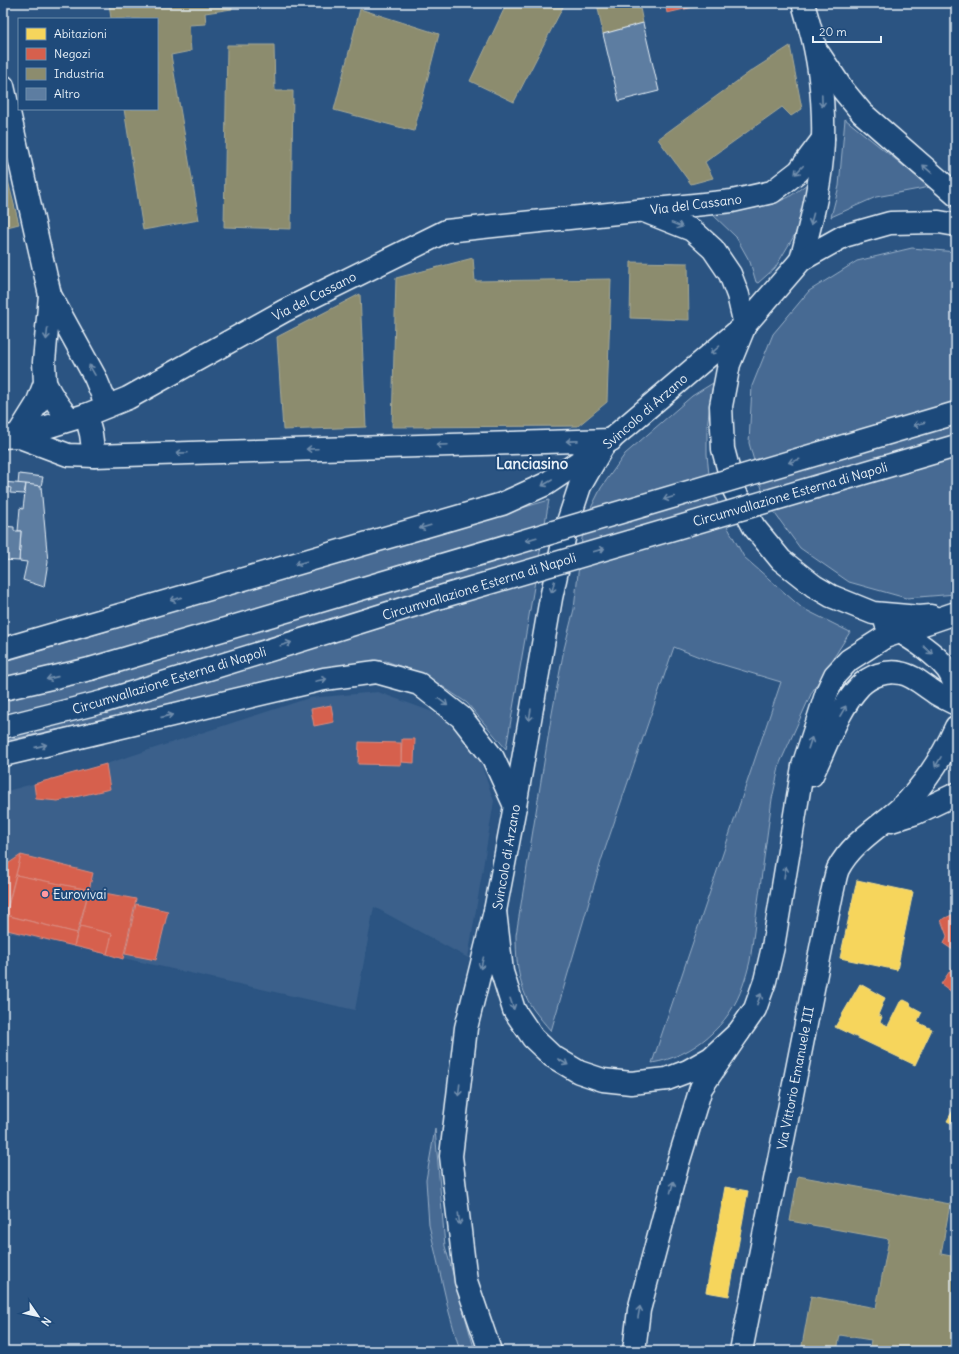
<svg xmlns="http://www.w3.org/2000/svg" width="959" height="1354" viewBox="0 0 959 1354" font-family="Delius,sans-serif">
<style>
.built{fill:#3a608b}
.green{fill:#476b93;stroke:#98aec6}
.homes{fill:#f6d55c;stroke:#f2dd8b}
.shops{fill:#d6604d;stroke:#db8c80}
.industry{fill:#8c8c6e;stroke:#a8aa97}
.building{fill:#5d7da1;stroke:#e8f1f8}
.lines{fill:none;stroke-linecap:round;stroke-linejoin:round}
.street-casing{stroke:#e8f1f8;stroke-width:25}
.secondary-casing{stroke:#e8f1f8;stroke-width:25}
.primary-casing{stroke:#e8f1f8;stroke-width:25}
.highway-casing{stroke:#e8f1f8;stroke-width:25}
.street{stroke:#1f4a7a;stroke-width:22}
.secondary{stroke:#1f4a7a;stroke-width:22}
.primary{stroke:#1f4a7a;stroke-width:22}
.highway{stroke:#1f4a7a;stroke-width:22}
.highway-bridge-casing{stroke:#e8f1f8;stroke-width:25;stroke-linecap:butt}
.highway-bridge{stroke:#1f4a7a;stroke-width:22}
.oneway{stroke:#6f8dac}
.poi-dot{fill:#ff9aa2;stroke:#1f4a7a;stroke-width:1.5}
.labels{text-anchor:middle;stroke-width:4;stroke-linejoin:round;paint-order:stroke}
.street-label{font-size:13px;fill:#e8f1f8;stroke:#1f4a7a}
.poi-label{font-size:13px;fill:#e8f1f8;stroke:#1f4a7a;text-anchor:start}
.quarter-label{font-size:15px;font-weight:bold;fill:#e8f1f8;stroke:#1f4a7a}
</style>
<rect width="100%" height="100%" fill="#2b5482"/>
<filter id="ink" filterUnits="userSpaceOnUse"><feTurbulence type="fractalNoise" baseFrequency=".025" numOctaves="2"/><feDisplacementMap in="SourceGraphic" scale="8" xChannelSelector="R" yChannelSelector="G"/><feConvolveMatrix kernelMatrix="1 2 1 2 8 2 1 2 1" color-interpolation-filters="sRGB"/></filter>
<g filter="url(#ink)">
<polygon class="built" points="378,692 441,715 478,755 494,801 468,958 374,907 355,1010 3,931 3,792 106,764 309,698"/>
<g class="green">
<polygon points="845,119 930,187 876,197 831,217 839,186"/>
<path d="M809,183l-12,48 -22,37 -17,15 -2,-1 -6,-20 -14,-25 -25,-24c25,-2 55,-4 78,-16 6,-4 12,-9 18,-13z"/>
<polygon points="912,248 956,252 956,594 906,598 849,582 800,548 765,500 749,443 752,386 773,334 809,291 857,261"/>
<path d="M713,383l-6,44v27l2,21 7,23 11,28 17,31 58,51 48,24 -38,60 -32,71 -8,36 -22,162c-2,8 -4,16 -7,24 -13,40 -49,71 -91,78l129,-381 -74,-22 -33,-13 -72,211 -51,173c-6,-7 -12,-14 -18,-22 -15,-22 -17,-49 -17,-74l35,-216 13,-70 10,-40 8,-71 9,-30 10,-20 24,-34 67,-58z"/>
<polygon points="549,500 506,749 467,703 427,676 386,661 3,741 3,662"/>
<polygon points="435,1129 445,1246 475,1351 460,1351 449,1312 429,1225 426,1180"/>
</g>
<g class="homes">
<polygon points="857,880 913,892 897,970 840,958"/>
<polygon points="860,984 885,998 878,1015 882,1017 880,1022 888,1026 900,1002 904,1000 910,1003 911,1006 922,1012 917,1022 932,1029 915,1065 835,1027"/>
<polygon points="956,1105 956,1126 947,1121"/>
<polygon points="725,1187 748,1191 729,1296 706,1292"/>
</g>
<g class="shops">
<polygon points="665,3 711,3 667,13"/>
<polygon points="331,705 334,722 314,726 311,709"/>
<polygon points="402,739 415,739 414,763 401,762"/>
<polygon points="359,742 401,743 401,765 358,764"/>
<polygon points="106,764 110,789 58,801 36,799 34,784"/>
<polygon points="21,855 93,873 89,890 16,875"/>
<polygon points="21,855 7,908 3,907 3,867"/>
<polygon points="16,875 89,890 77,933 6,915"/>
<polygon points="89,890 136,899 123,959 107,954 112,934 80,926"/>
<polygon points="136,904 168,911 156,960 125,954"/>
<polygon points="3,907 7,908 3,923"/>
<polygon points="956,913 956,952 944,944 947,936 941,920"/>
<polygon points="5,915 77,933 74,946 3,929"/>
<polygon points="80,926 112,934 107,954 74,946"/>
<polygon points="956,962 956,995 941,984"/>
</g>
<g class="industry">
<polygon points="109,3 231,3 232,9 205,13 206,24 189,25 191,51 171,55 199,220 143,230 124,109 157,109 157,19 111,19"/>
<polygon points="507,3 565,3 514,102 470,81"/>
<polygon points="597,3 639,3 643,23 603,34"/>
<polygon points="360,9 439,34 414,131 334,110"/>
<polygon points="227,45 274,45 275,91 293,91 291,229 224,227"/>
<polygon points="790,46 802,109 791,116 782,107 705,162 713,178 691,184 658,139 751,71"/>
<polygon points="3,161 19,224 3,228"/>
<polygon points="473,258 475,281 611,279 607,402 578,426 392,427 396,278"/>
<polygon points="631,262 688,263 689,320 630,318"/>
<polygon points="360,294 366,427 283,430 277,337"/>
<polygon points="798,1176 950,1204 941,1254 956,1257 956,1351 869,1351 871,1340 840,1335 837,1351 801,1351 811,1296 876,1308 889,1239 790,1221"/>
</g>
<g class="building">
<polygon points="643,23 659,91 619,101 603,34"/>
<polygon points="19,474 43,477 41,486 18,484"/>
<polygon points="3,482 26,484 24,494 10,493 11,488 5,487 5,489 3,489"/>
<polygon points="26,484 41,486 48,562 44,587 23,580 27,562 19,561 21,531 18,531 20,508 23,509"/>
<polygon points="3,526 14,527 14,531 21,531 19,561 3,560"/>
</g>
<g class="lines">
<g class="street-casing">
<g id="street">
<polyline points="3,86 50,295 95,377 107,406"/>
<path d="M45,383c7,14 14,25 25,36"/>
<polyline points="17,436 37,404 45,383 44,362 50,295"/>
<polyline points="891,821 916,813 956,794"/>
<path d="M741,1351l91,-458c2,-7 3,-17 6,-24 15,-29 47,-45 70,-68 20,-22 36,-47 48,-74"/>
</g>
</g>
<g class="secondary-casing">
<g id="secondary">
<polyline points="644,211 692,230 713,249 730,274 738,295 745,325"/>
<polyline points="86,415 91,434 94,456"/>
<polyline points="17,436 68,455 94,456 611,440"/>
<polyline points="3,437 17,436 86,415 128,398 284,311 446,231 732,201 772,192 799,171 823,139"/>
<path d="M886,623c22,14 45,26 61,46 4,5 6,12 9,17"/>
</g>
</g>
<g class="primary-casing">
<g id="primary">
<polyline points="819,54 843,90 862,113 956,195"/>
<path d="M801,260c9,-34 18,-68 21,-102 3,-35 0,-77 -7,-110 -3,-15 -8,-30 -12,-45"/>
<polyline points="745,325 603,446 580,486 567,525 551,598 515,806 495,911 502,972 514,1010 533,1038 552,1056 579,1072 603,1080 631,1083 667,1079 688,1071 711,1058 739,1032 755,1009 765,981 773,947 803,766 827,692 835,675 849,660 885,637 956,613"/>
<polyline points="931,616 919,617 873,613 831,596 814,586 781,560 754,527 734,490 723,449 721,406 729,364 745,325 801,260 844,236 890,223 939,222 956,225"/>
<path d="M812,775c14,-28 26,-66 48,-89 10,-10 26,-16 40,-13 13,2 23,12 34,19 7,5 15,8 22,12"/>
</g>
</g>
<g class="highway-casing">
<g id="highway">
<polyline points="3,649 502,504 546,484 603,446"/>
<polyline points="3,689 90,669"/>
<polyline points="3,727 102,702"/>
<polyline points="3,755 324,679 376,672 419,684 461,717 493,758 515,806"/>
<polyline points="490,1351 466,1281 451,1156 466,1028 495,911"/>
<polyline points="634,1351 639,1310 678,1163 701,1088 739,1032"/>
</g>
</g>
<use href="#street" class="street"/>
<use href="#secondary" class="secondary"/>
<use href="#primary" class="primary"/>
<use href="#highway" class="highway"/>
<g class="highway-bridge-casing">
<g id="highway-bridge">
<polyline points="90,669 956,413"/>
<polyline points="102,702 444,596 956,446"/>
</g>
</g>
<use href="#highway-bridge" class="highway-bridge"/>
</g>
<defs><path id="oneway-shaft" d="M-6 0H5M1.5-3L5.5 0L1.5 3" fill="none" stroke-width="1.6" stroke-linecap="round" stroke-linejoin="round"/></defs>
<g class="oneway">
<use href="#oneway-shaft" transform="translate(822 101) rotate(88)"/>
<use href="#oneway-shaft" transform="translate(927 169) rotate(-139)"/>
<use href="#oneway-shaft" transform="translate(799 170) rotate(134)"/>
<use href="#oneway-shaft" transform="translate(812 219) rotate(105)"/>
<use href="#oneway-shaft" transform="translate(677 225) rotate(22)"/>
<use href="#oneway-shaft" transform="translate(47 334) rotate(96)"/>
<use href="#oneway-shaft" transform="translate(715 350) rotate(139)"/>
<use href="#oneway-shaft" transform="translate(92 370) rotate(-120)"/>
<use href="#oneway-shaft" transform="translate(919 424) rotate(163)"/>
<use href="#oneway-shaft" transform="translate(572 441) rotate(179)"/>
<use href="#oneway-shaft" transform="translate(442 445) rotate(178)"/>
<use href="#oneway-shaft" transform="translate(312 449) rotate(178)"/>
<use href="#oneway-shaft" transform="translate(182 453) rotate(178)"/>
<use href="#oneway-shaft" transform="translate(794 461) rotate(163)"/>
<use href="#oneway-shaft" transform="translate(547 483) rotate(150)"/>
<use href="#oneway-shaft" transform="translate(669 498) rotate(163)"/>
<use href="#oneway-shaft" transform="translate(425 527) rotate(164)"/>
<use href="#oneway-shaft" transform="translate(531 539) rotate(164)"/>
<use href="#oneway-shaft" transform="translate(599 550) rotate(-16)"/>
<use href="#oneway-shaft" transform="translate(301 563) rotate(164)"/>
<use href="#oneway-shaft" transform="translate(553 587) rotate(103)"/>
<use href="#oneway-shaft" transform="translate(176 599) rotate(164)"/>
<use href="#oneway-shaft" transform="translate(286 644) rotate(-17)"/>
<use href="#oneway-shaft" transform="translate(928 650) rotate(41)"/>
<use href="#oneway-shaft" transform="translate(52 678) rotate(167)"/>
<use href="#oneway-shaft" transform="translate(321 680) rotate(-12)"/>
<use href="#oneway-shaft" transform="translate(443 702) rotate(38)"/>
<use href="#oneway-shaft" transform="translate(843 711) rotate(-60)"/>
<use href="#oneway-shaft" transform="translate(530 715) rotate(99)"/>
<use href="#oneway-shaft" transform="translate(167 716) rotate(-13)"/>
<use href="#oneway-shaft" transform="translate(810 743) rotate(-72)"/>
<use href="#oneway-shaft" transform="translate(41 746) rotate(-13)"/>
<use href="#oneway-shaft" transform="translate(938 762) rotate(120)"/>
<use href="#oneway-shaft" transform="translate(785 872) rotate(-81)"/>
<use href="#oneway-shaft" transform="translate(482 963) rotate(104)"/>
<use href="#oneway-shaft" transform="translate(759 999) rotate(-69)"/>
<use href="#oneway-shaft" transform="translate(512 1004) rotate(71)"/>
<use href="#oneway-shaft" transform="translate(563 1062) rotate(30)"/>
<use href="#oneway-shaft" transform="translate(459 1090) rotate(97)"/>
<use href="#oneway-shaft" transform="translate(672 1187) rotate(-75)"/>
<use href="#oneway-shaft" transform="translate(459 1219) rotate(83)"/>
<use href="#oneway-shaft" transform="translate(639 1312) rotate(-80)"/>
</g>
</g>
<circle class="poi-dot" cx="45" cy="894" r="4"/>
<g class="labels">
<g class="street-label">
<text transform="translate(696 204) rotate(-7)" y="5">Via del Cassano</text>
<text transform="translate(314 296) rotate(-27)" y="5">Via del Cassano</text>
<text transform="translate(645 411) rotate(-41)" y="5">Svincolo di Arzano</text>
<text transform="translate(790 494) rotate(-16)" y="5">Circumvallazione Esterna di Napoli</text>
<text transform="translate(479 586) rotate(-17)" y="5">Circumvallazione Esterna di Napoli</text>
<text transform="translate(169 680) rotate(-17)" y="5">Circumvallazione Esterna di Napoli</text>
<text transform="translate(506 857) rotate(-80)" y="5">Svincolo di Arzano</text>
<text transform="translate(795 1078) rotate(-79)" y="5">Via Vittorio Emanuele III</text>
</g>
<g class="poi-label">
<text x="53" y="899">Eurovivai</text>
</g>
<g class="quarter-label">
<text x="532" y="469">Lanciasino</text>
</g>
</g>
<rect width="959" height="1354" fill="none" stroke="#1f4a7a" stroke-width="16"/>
<rect x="8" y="8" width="943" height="1338" fill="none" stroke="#e8f1f8" stroke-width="1.5" filter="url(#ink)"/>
<rect x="18" y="18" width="140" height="92" fill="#1f4a7a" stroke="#6f8dac"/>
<rect x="26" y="28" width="20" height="12" fill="#f6d55c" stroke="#6f8dac"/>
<text x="54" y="38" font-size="12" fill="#e8f1f8">Abitazioni</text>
<rect x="26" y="48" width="20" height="12" fill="#d6604d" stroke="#6f8dac"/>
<text x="54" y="58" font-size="12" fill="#e8f1f8">Negozi</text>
<rect x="26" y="68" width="20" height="12" fill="#8c8c6e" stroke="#6f8dac"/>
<text x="54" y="78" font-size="12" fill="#e8f1f8">Industria</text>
<rect x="26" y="88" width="20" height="12" fill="#5d7da1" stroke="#6f8dac"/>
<text x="54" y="98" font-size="12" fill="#e8f1f8">Altro</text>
<g transform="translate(38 1316) rotate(124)" stroke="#1f4a7a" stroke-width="3" paint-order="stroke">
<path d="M0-3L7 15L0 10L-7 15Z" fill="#e8f1f8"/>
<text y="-6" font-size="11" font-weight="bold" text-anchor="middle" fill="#e8f1f8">N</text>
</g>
<path d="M813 36v6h68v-6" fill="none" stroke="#e8f1f8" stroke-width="2"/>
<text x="819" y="36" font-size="12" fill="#e8f1f8" stroke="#1f4a7a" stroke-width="3" paint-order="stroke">20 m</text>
</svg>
